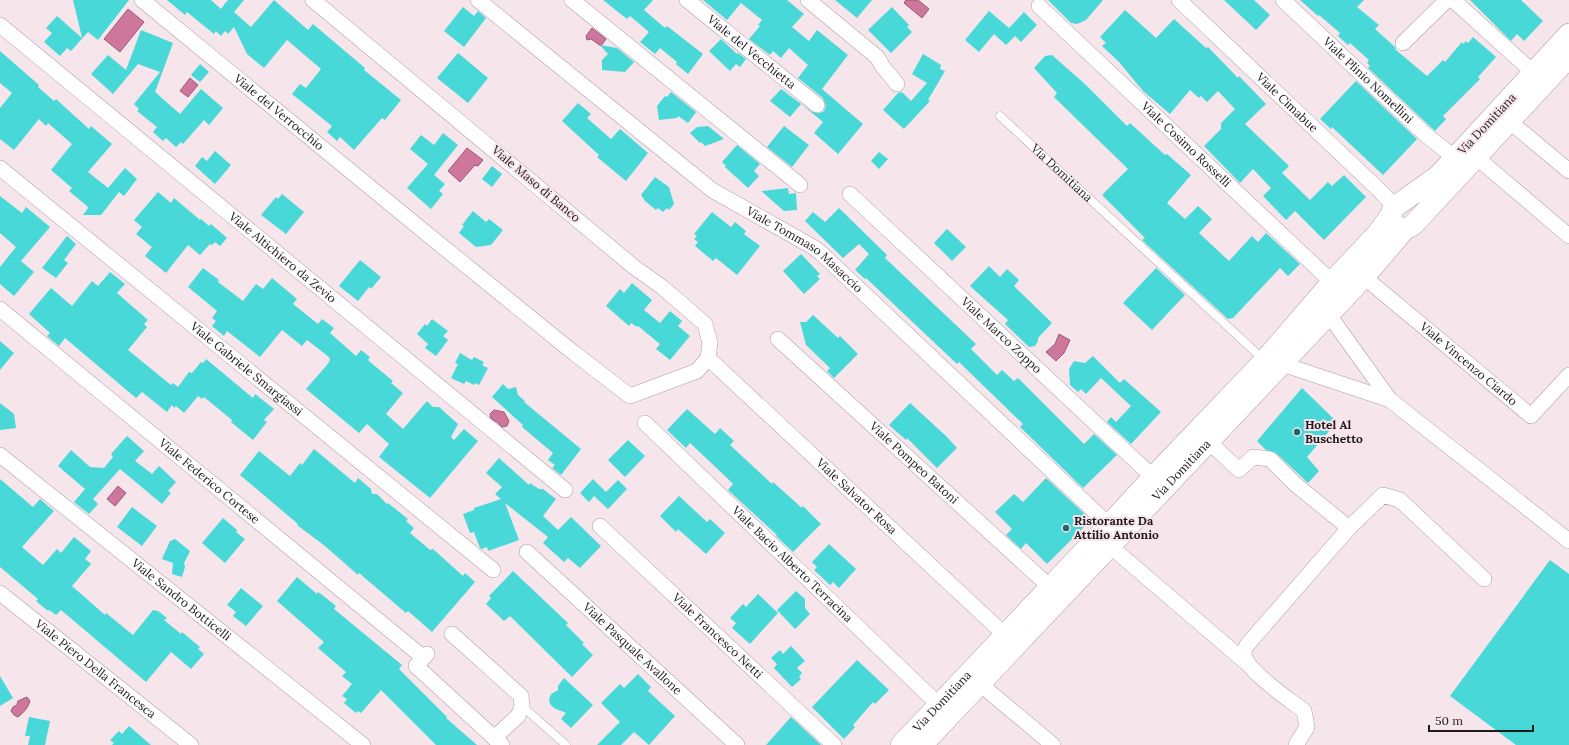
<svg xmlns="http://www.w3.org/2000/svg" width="1569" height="745" viewBox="0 0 1569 745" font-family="Lora,serif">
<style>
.water{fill:#cf769c;stroke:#9a5a76}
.building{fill:#48d8d8}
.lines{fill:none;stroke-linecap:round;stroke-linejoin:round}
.lane-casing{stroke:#b09fa5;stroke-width:9}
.street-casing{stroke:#b09fa5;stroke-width:16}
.secondary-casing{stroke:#b09fa5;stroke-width:22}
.lane{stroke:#fff;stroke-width:8}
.street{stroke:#fff;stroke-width:15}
.secondary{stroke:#fff;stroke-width:21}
.poi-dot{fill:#1c696a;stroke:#f7e5ec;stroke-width:1.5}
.labels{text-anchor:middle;stroke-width:4;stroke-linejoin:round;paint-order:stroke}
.street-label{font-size:12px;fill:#20191c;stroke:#f7e5ec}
.poi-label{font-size:12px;font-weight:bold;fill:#20191c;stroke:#f7e5ec;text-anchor:start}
</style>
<rect width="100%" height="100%" fill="#f7e5ec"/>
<g class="water">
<polygon points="906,0 918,0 929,9 922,18 904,3"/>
<polygon points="128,9 144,22 120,52 104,39"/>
<polygon points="592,28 606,39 601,46 591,39 587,40 586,36"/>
<polygon points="190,78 198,85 188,97 180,91"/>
<polygon points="467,148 483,160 478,166 475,165 460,182 448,171"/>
<polygon points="1059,334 1070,340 1064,353 1056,361 1046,352 1055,344"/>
<polygon points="494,410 504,412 509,421 507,426 502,427 497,422 491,419 490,414"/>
<polygon points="118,486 126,493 115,506 107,499"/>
<path d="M27,697l3,4c-2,7 -6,11 -12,16l-4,-2 -3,-4 2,-4 4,-2 1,-4z"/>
</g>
<g class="building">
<polygon points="73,0 129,0 98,40 88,32 71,51 67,48 60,56 44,42 52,33 46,28 57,16 82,38"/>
<polygon points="167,0 211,0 221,9 224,5 224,3 225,4 228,0 244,0 234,12 251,27 274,0 308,30 313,24 365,68 364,70 401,100 385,120 382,118 354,150 340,137 337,141 327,132 332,126 292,94 300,84 306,88 321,69 287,40 264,68 247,54 234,27 228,34 225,31 221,36 216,31 214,34 187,12 185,15"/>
<polygon points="603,0 653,0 644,10 665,28 667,26 703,54 688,74 676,64 677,62 660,48 655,54 640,42 649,32 630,16 627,19"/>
<polygon points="703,0 787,0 804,14 792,27 809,41 817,30 848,55 822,89 863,124 838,154 814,133 823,122 801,104 790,117 770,101 781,89 812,112 820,113 824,111 826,106 823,98 798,78 808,65 789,48 781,58 773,51 770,55 749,39 760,26 758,25 762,20 741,3 727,20"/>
<polygon points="835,0 872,0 857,18"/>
<polygon points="1048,0 1103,0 1086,20 1077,24 1071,23"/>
<polygon points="1224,0 1254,0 1270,15 1256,30"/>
<polygon points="1300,0 1364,0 1357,7 1379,25 1375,29 1395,47 1396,50 1427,76 1443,60 1445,62 1462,42 1463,44 1466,41 1468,43 1473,37 1496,57 1478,77 1480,79 1443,116 1446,119 1435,131 1368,68 1370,66 1367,63 1369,60 1350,43 1348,45 1338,36 1340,33 1319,15 1318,16"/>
<polygon points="1470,0 1521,0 1543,21 1524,41 1517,34 1511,41"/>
<polygon points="463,7 474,16 478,11 486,18 464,47 444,31"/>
<polygon points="892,7 909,25 907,27 912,32 891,53 868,30"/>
<polygon points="1125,10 1156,38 1174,19 1206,48 1208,47 1238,78 1239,76 1266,104 1245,124 1289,166 1282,173 1310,200 1328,182 1332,186 1344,175 1366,197 1324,240 1295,211 1286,220 1263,196 1271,188 1253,169 1240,183 1204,146 1221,129 1221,123 1235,109 1218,91 1207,102 1201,96 1199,98 1190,90 1170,114 1143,91 1119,62 1102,46 1106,43 1100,37"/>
<polygon points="989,11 1009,28 1024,12 1037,25 1021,42 1015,36 1006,45 994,34 979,52 965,40"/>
<polygon points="141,30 173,43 155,92 180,114 201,89 223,108 209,125 204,120 183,144 181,142 176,147 166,138 163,141 153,132 157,127 137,111 139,109 134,104 160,72 138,64 113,94 91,74 108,55 126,70"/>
<polygon points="721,39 737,54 738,53 746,59 740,67 736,64 730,71 709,51"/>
<polygon points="600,45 617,48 634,62 625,72 602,70 602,60 608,54"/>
<polygon points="0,51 39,85 38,87 54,101 56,99 89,129 91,126 112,144 88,172 108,188 125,168 137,179 124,196 119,192 101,215 83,215 88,208 87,206 69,191 72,188 51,170 72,144 48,123 46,126 39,119 14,150 0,139 0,108 12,93 0,83"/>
<polygon points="458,53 488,78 468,103 437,78"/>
<polygon points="923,54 941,65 940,69 945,71 928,100 930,101 904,129 883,110 898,93 902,92 911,101 927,83 912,74"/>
<polygon points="1052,55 1086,85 1127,126 1130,123 1165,155 1167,154 1191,175 1167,203 1185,219 1198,206 1212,219 1199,233 1229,261 1252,236 1258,242 1266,233 1300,264 1288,276 1280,268 1233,318 1228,319 1142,240 1145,238 1102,195 1128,169 1054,97 1057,93 1034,68 1045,56"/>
<polygon points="200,64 209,72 200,82 191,75"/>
<polygon points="1356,81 1417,139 1383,175 1332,127 1331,129 1320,119"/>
<polygon points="671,92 696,112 688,123 678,116 677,118 659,120 657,106 665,96 667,97"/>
<polygon points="578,103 591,114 587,118 611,139 620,129 648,153 626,181 597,157 599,155 562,121"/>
<polygon points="708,126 724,139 705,146 701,142 700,143 690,133 697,127"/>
<polygon points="784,126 809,145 792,167 767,147"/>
<polygon points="443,133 458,145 434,175 445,184 439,191 443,194 431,209 407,188 428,164 410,149 421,135 434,145"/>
<polygon points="737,145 760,164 754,171 759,176 748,188 725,167 726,166 722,162"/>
<polygon points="215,151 231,165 215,184 195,166 202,157 207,161"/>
<polygon points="879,152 888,159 879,169 871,161"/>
<polygon points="492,166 502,174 492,187 482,179"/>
<polygon points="655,177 669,187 674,204 669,210 667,208 663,212 658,208 656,210 645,201 641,195"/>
<polygon points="788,188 789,194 796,193 797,210 784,211 761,191"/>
<polygon points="158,192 171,203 174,198 200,220 201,219 209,226 211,224 227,238 220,246 215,242 212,245 210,244 200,255 188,245 166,273 145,256 152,247 136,234 142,227 134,220"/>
<polygon points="282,194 304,212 286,234 261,215 276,197 278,199"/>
<polygon points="0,196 22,213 26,207 50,227 21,261 34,272 14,296 0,284 0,267 16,247 0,233"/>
<polygon points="839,208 887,255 885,258 976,344 971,349 997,375 1002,370 1014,381 1018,378 1084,444 1094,434 1117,455 1083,488 1020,427 1023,424 959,362 957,364 866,278 865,279 855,270 869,254 859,244 843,258 805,221 813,212 825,222"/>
<polygon points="473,211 486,222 489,219 503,230 491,245 476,247 459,233 464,226 462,225"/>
<polygon points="712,212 731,227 735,222 746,231 744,234 760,246 737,275 716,258 713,261 695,246 698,242 694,239 697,236 694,234"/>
<polygon points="947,229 966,247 952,261 934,243"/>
<polygon points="67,236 76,244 64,260 68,263 56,278 42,268"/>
<polygon points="801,254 820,274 817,276 820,279 804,294 783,271"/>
<polygon points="360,260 381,277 371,289 369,287 358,301 339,286"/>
<polygon points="989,266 1000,277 1007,269 1019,280 1014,286 1052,323 1038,338 1038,341 1035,346 1029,347 1005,324 1008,320 970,286"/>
<polygon points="203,268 219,280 218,282 243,301 256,284 263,289 272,278 297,299 293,304 318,324 322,319 334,328 330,333 356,356 361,350 370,357 368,360 370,362 393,381 391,383 403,393 386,414 403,429 427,401 433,407 439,407 458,424 451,437 454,440 464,429 478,441 430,498 379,457 389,444 367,424 359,433 306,389 327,365 330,360 329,357 307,340 302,346 282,330 260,357 227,331 224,336 212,326 216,321 212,318 217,311 188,287"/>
<polygon points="1156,268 1185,295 1152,330 1123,303"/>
<polygon points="110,272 125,284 117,293 148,320 144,324 147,327 128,350 171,385 173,383 178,387 189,372 192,373 201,362 203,363 206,359 253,398 255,394 274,409 264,420 267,422 253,440 231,422 232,420 204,397 202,399 198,396 184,413 176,406 174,408 172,405 167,412 142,392 136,398 65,338 59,346 47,336 50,333 29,314 51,288 72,306 92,281 98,286"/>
<polygon points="632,283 652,300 644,310 660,323 670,311 682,321 678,326 690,336 670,360 656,349 660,344 638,326 637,327 631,323 629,326 606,306 620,289 624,293"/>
<polygon points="813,315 838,338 840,336 858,354 834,378 827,371 830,368 806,345 800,322 806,322"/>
<polygon points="432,319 448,331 443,336 448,340 436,356 425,348 428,344 417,334 425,324 427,326"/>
<polygon points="0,341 14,353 0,370"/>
<polygon points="460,353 472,360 474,357 484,362 482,365 488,368 479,385 476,383 474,385 466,381 464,384 451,378 458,364 455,363"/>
<polygon points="1093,356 1120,383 1124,379 1161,412 1131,444 1107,422 1111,417 1116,422 1131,406 1101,378 1086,394 1081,389 1078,392 1070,385 1069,369 1074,361 1085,363"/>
<polygon points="503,384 508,389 516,387 518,395 525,401 524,402 581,449 561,475 552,468 555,465 548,460 553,453 522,427 523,425 492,397"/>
<polygon points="1302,388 1337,422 1307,457 1319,471 1308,483 1276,453 1266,450 1257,441"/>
<polygon points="0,403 14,414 16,428 0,430"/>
<polygon points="910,403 946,436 957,448 937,468 907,438 906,440 889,425"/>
<polygon points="687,409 715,434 720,428 734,441 730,445 772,484 773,482 802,508 803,506 821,524 793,552 776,536 777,535 728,490 733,484 725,476 690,443 686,448 667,430"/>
<polygon points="127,436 144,451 135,461 152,474 159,466 176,482 168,491 171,493 162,504 120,469 93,499 98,504 89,514 74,502 85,489 58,466 71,450 90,467 104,468 113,457 111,454"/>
<polygon points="628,440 645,456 625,477 608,460"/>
<polygon points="314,449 355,483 358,478 371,489 372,494 377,494 387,504 388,503 408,519 406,521 414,528 410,533 430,550 433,549 463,576 465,573 475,582 432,632 408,611 406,613 359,573 358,575 325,546 297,525 298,524 240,475 259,451 290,476 300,463 302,465"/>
<polygon points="499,458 529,485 530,483 539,489 543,489 556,499 543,516 558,530 571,517 601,546 580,568 568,558 564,562 543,543 548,537 505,503 519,540 488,551 487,547 482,549 480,548 474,532 470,533 463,514 474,510 474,508 501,499 495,494 502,487 486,473"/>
<polygon points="1046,478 1091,520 1047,564 1026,543 1021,549 1006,535 1012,529 995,512 1014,494 1023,502"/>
<polygon points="0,479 33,507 40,499 54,511 22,547 43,565 57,549 61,553 74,537 91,551 85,559 91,564 72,586 105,615 106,613 133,635 153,610 158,611 167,618 164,620 181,634 182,632 200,647 198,649 204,654 191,669 171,652 146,682 61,610 56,615 49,610 48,611 36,601 38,599 0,567"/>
<polygon points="593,479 606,492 618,480 627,489 608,509 594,496 589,502 580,493"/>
<polygon points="679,496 707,522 710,519 725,533 706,554 678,529 676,532 660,516"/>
<polygon points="132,507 157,526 142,546 117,527"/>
<polygon points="223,518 237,530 236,532 245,539 225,563 202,543"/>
<polygon points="175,539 190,551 184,563 185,567 182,577 172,574 173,563 162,559 170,541"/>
<polygon points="829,544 856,569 839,588 833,582 830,585 814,570 817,567 812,562"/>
<polygon points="1550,560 1569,574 1569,745 1516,745 1450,696"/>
<polygon points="513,571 568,623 566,625 584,643 582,644 593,655 572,677 510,616 504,621 486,604 491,598 489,596"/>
<polygon points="297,577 317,594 318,592 321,594 336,606 334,609 402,665 399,669 447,717 446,718 477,745 436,745 381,690 361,713 358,711 356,713 344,703 347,699 342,696 352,684 342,676 346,672 318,648 324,642 277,601"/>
<polygon points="241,588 263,606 246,626 233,616 236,612 227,605"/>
<polygon points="796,591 805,599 805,608 810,614 795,629 777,610"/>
<polygon points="758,594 778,613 750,644 732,628 736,623 730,618 743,604 746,607"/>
<polygon points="791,646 805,661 797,668 802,673 799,677 801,679 792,687 774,668 777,664 771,658 780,650 783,654"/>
<polygon points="857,660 889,690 875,704 873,702 853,725 855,727 844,739 812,707"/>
<polygon points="638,674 651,687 648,691 675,716 649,745 634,732 621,745 597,745 620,722 601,703 620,684 624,688"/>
<polygon points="0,676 13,698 0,706"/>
<polygon points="564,678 593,705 571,728 561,719 566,713 554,708 550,704 549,699 551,694 558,690 558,686"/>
<polygon points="29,717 50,721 45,745 28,745 30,736 25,736"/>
<polygon points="791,717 821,745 766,745"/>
<polygon points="129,726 151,745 112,745 114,743 110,740 119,731 122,734"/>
</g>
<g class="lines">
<g class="lane-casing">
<g id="lane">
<path id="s1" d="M1000,116l264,244"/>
<polyline points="522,706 566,745"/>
</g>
</g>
<g class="street-casing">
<g id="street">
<path id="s2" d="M142,0l290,238 142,115 56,43 67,-25 11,-13 2,-15 -5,-19 -43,-37 -28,-20 -321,-267"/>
<path id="s3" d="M478,0l234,190 101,57 8,6 288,272"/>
<polyline points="572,0 800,185"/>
<path id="s4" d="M687,0l130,105"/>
<polyline points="808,0 877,57 883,67 897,84"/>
<path id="s5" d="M1179,0l200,190 16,17"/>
<path id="s6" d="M1283,0l143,135 29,23"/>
<polyline points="1453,0 1534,73"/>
<path id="s7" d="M1039,6l293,276"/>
<path id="s8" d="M0,25l565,465"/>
<polyline points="1403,43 1447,0"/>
<polyline points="1509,121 1569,171"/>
<polyline points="1476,157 1569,236"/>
<path id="s9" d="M0,168l493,402"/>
<path id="s10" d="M850,194l303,283"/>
<path id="s11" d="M1364,277l167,139 38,-41"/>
<path id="s12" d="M0,309l419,345"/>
<polyline points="1329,315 1390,400 1569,541"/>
<path id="s13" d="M778,339l272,248"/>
<path id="s14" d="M708,358l297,277"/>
<polyline points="1282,364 1390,400"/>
<path id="s15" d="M645,423l294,282"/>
<polyline points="1209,442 1239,470 1253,457 1270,459 1295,484 1349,528"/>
<path id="s16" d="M0,455l363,290"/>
<path id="s17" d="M600,526l234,219"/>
<polyline points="1110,546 1249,665"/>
<path id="s18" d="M527,552l210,193"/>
<path id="s19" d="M0,593l191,152"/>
<polyline points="452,634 521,696 522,706 518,716 494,738"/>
<polyline points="427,654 416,666 502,745"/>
<polyline points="980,684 1053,745"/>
<path d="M1296,745l11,-18 -3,-16c-14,-11 -58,-40 -60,-57 0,-3 2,-7 3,-9l102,-117 34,-33 17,5 84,79"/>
</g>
</g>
<g class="secondary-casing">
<g id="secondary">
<path d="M1569,34l-131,142 -42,30 -3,3 -2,6c1,12 12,17 22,10l156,-168"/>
<path id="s20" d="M901,745l208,-220 44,-48 111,-116 68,-79 46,-49 13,-18"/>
<path id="s21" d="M922,745l442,-468 41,-48"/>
</g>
</g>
<use href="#lane" class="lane"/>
<use href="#street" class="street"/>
<use href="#secondary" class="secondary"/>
</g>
<g class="poi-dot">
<circle cx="1297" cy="432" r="4"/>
<circle cx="1066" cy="528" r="4"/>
</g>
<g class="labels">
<g class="street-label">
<text dy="4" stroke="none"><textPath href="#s4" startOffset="83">Viale del Vecchietta</textPath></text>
<text dy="4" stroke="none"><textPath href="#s6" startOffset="117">Viale Plinio Nomellini</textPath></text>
<text dy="4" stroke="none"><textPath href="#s5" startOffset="149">Viale Cimabue</textPath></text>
<text dy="4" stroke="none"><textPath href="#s2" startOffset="177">Viale del Verrocchio</textPath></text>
<text transform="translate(1487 124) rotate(-47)" y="4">Via Domitiana</text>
<text dy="4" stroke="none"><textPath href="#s7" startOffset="202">Viale Cosimo Rosselli</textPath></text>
<text dy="4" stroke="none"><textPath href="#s1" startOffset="84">Via Domitiana</textPath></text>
<text transform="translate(536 184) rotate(40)" y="4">Viale Maso di Banco</text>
<text dy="4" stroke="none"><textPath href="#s3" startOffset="412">Viale Tommaso Masaccio</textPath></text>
<text dy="4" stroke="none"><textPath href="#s8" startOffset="366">Viale Altichiero da Zevio</textPath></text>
<text dy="4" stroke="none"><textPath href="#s10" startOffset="207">Viale Marco Zoppo</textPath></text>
<text dy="4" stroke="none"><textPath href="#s11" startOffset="136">Viale Vincenzo Ciardo</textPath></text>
<text dy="4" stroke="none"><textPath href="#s9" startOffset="318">Viale Gabriele Smargiassi</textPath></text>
<text dy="4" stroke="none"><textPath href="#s13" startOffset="184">Viale Pompeo Batoni</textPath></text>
<text dy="4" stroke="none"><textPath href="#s21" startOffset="378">Via Domitiana</textPath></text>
<text dy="4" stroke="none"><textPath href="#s12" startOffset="271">Viale Federico Cortese</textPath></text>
<text dy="4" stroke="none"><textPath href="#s14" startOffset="203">Viale Salvator Rosa</textPath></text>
<text dy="4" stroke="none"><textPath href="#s15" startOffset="204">Viale Bacio Alberto Terracina</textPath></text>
<text dy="4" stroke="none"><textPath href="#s16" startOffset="232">Viale Sandro Botticelli</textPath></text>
<text dy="4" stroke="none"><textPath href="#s17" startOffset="161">Viale Francesco Netti</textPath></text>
<text dy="4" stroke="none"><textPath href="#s18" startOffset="143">Viale Pasquale Avallone</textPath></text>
<text dy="4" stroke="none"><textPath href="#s19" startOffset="122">Viale Piero Della Francesca</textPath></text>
<text dy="4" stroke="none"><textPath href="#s20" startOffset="60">Via Domitiana</textPath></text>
</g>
<g class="poi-label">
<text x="1305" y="429">Hotel Al<tspan x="1305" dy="14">Buschetto</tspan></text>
<text x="1074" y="525">Ristorante Da<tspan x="1074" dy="14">Attilio Antonio</tspan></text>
</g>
</g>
<path d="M1429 725v6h104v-6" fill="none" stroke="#20191c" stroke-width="2"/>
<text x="1435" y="725" font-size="12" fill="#20191c" stroke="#f7e5ec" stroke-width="3" paint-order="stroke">50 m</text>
</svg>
